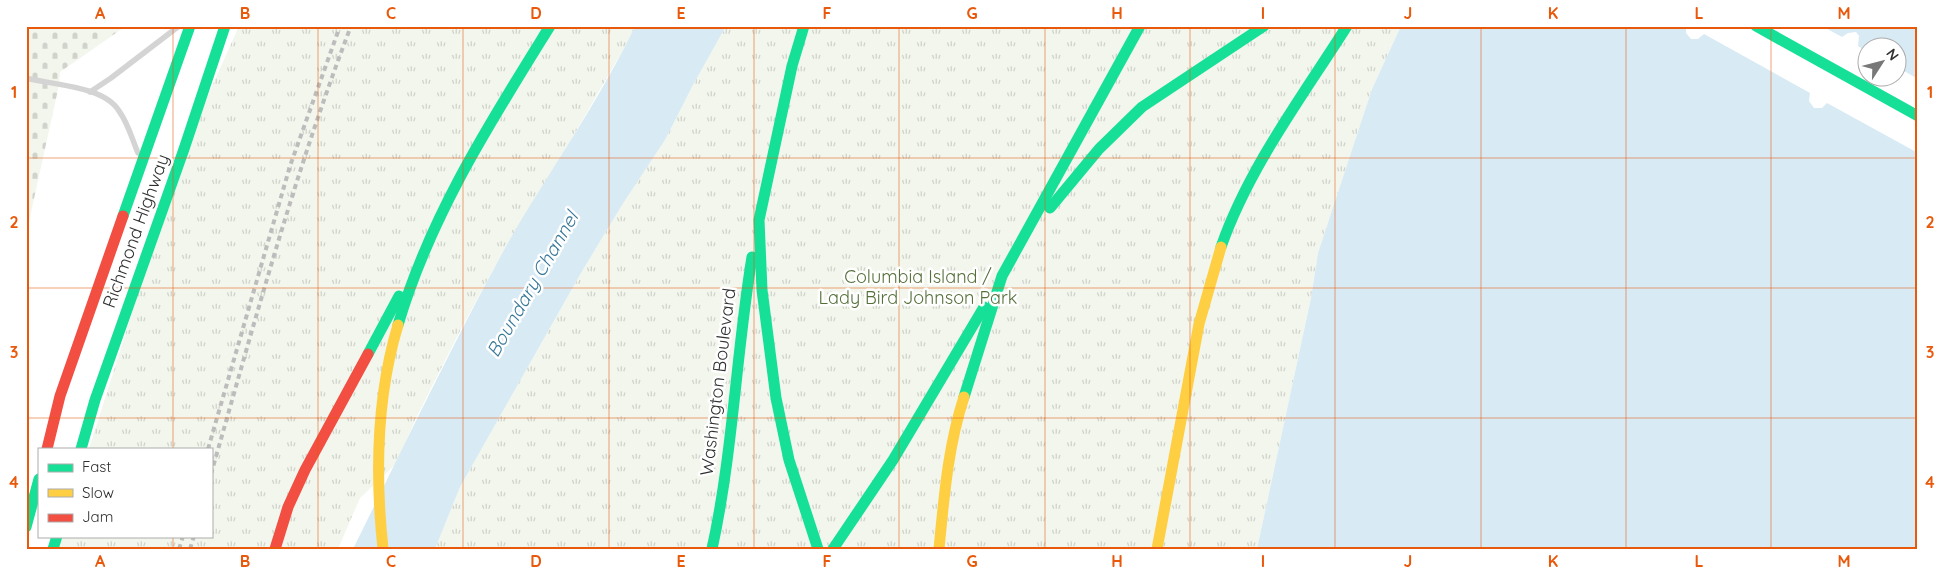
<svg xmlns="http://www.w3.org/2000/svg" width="1944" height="575" viewBox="0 0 1944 575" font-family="Quicksand,sans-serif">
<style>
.cemetery{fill:url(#cemetery-stones)}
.park{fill:url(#park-tufts)}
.water{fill:#d8eaf4;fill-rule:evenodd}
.pier{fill:#fff}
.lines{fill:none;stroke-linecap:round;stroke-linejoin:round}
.lane{stroke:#d4d4d4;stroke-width:5.5}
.fast{stroke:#16e098;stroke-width:11}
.slow{stroke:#ffcf43;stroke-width:11}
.jam{stroke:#f24e42;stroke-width:11}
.rail{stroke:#bcbcbc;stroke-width:4;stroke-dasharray:5 4;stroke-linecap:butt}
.grid{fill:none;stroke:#e8590c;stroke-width:1;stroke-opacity:0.55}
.labels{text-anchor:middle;stroke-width:5;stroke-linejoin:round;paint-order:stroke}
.street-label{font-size:18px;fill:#303030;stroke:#fff}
.park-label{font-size:18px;fill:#556f39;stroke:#fff}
.water-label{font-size:19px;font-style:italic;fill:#377798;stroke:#fff}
.neatline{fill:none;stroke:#e8590c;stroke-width:2}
.grid-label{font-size:16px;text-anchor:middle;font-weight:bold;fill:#e8590c}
</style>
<defs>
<pattern id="cemetery-stones" width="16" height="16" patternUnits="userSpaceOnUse" patternTransform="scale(1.25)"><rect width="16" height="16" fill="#f2f6ec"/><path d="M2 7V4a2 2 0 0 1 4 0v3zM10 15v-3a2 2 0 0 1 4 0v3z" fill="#d0d3cb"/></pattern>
<pattern id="park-tufts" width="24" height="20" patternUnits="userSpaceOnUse" patternTransform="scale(1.25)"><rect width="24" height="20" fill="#f2f6ec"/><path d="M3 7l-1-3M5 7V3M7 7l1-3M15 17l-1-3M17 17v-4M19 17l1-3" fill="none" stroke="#d0d3cb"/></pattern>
</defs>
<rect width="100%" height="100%" fill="#fff"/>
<polygon class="cemetery" points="26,26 126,26 60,72 59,85 26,235"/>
<g class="park">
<polygon points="239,26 635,26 624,48 571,140 506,246 461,329 417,416 396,464 360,498 338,549 57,549 61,536 211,536 211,449 89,449 184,149"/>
<polygon points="726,26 1401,26 1372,89 1318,253 1311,298 1257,549 435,549 460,487 581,273 622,205 665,140 693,85"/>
</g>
<g class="water">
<path d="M635,26h91l-33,59 -28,55 -43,65 -41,68 -121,214 -25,62h-82c50,-101 98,-202 152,-301 42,-74 93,-144 130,-222z"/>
<path d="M1401,26h517v523h-661l54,-251 7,-45 54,-164zM1866,48h30v30h-30z"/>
</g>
<polygon class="pier" points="1686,26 1822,26 1842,37 1848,33 1856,32 1859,36 1858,46 1866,51 1866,78 1896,78 1897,67 1918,79 1918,153 1827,103 1822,108 1814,108 1809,101 1810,93 1704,34 1698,39 1691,39 1686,33"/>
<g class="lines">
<g class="lane">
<path d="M26,78c27,7 78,8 93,33 9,12 13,28 19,42"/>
<polyline points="90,92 111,78 179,26"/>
</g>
<g class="fast">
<polyline points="804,26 792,66 759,220 762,290 776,398 789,460 818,549"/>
<polyline points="1756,26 1918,116"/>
<polyline points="1050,208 1099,149 1142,107 1264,26"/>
<polyline points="123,216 190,26"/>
<path d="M1221,247c28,-80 81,-150 126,-221"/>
<path d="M398,325c32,-109 93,-204 152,-299"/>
<polyline points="368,354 399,296"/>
<polyline points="964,397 1002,276 1140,26"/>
<polyline points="81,449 95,400 184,149 225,26"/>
<polyline points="26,527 39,479"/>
<polyline points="53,549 57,536"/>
<path d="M712,549c21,-96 24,-195 40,-292"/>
<polyline points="833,549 893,460 984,307"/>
</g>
<g class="slow">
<path d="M383,549c-8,-75 -7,-151 15,-224"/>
<path d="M939,549c5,-52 9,-103 25,-152"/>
<polyline points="1157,549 1199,324 1221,247"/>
</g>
<g class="jam">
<polyline points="47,449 60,396 123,216"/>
<polyline points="275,549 288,507 305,470 368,354"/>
</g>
<g class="rail">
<polyline points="208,449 290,166 340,26"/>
<path d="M211,474c43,-150 84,-302 140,-448"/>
<polyline points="179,549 183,536"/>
<polyline points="190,549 194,536"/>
</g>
</g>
<path class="grid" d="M173,26v423M318,26v523M463,26v523M609,26v523M754,26v523M899,26v523M1045,26v523M1190,26v523M1335,26v523M1481,26v523M1626,26v523M1771,26v523M26,158h1892M26,288h1892M26,418h1892M173,536v13"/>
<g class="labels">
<g class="street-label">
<text transform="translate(136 231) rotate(-70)" y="6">Richmond Highway</text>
<text transform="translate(718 382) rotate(-83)" y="6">Washington Boulevard</text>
</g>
<g class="park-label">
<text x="918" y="283">Columbia Island /<tspan x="918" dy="21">Lady Bird Johnson Park</tspan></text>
</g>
<g class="water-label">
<text transform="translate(532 284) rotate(-60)" y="7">Boundary Channel</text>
</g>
</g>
<rect width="1944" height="575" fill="none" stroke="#ffffff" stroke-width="55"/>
<rect x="38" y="448" width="175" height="90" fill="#ffffff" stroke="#acacac"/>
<rect x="48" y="464" width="25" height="8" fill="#16e098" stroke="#acacac"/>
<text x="82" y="472" font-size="15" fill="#303030">Fast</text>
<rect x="48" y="489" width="25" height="8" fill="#ffcf43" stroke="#acacac"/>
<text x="82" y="498" font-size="15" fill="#303030">Slow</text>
<rect x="48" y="514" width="25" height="8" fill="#f24e42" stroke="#acacac"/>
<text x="82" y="522" font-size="15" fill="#303030">Jam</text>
<g transform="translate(1882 62) rotate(54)"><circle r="24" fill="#ffffff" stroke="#acacac"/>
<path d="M0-4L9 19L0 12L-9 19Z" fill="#787878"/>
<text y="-8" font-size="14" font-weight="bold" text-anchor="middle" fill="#303030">N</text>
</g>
<rect x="28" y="28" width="1888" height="520" class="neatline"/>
<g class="grid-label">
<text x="100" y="19">A</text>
<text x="245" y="19">B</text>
<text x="391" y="19">C</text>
<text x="536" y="19">D</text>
<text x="681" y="19">E</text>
<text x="827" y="19">F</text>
<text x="972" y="19">G</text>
<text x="1117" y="19">H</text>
<text x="1263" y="19">I</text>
<text x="1408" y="19">J</text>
<text x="1553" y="19">K</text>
<text x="1699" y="19">L</text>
<text x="1844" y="19">M</text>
<text x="14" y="98">1</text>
<text x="1930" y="98">1</text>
<text x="14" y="228">2</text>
<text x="1930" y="228">2</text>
<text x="14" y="358">3</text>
<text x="1930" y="358">3</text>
<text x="14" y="488">4</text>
<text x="1930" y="488">4</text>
<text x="100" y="567">A</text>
<text x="245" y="567">B</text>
<text x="391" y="567">C</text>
<text x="536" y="567">D</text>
<text x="681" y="567">E</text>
<text x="827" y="567">F</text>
<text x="972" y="567">G</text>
<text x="1117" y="567">H</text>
<text x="1263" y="567">I</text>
<text x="1408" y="567">J</text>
<text x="1553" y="567">K</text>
<text x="1699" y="567">L</text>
<text x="1844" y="567">M</text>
</g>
</svg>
